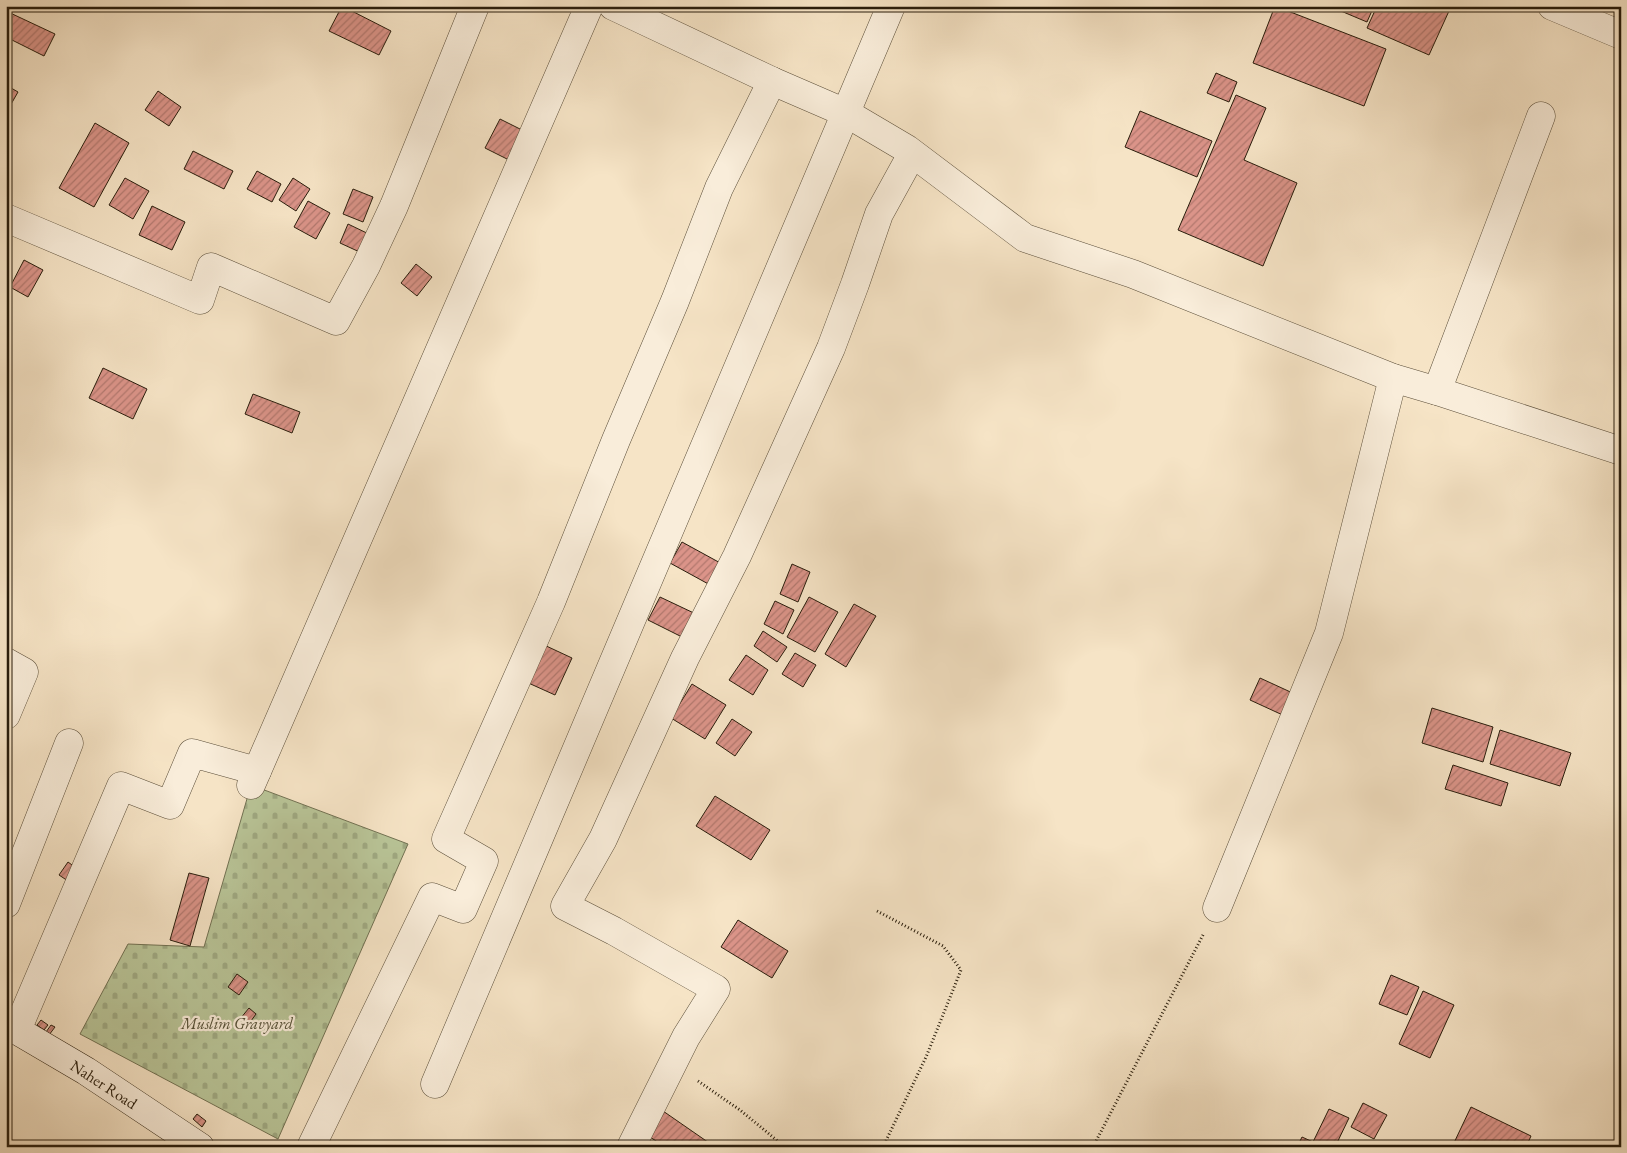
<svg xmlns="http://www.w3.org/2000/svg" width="1627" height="1153" viewBox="0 0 1627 1153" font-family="'EB Garamond',serif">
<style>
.cemetery{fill:url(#cemetery-stones);stroke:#717152}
.building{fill:url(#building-hatch);stroke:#291d0c}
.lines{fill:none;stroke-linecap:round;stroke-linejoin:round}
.minor-casing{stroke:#5c4f3a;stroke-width:29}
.secondary-casing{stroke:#291d0c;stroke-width:29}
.path{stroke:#291d0c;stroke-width:3;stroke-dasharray:1 2.5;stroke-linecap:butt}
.minor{stroke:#f9edda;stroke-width:28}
.secondary{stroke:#f9edda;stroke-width:28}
.labels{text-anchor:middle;stroke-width:4.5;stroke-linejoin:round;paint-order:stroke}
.park-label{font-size:16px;font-style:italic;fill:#544f36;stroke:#f9edda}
.street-label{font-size:16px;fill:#291d0c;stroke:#f9edda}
</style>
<defs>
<pattern id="cemetery-stones" width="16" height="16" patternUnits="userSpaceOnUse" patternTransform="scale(1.25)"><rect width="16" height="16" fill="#b9c598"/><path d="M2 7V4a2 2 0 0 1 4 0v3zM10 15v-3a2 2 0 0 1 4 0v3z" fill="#9fa982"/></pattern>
<pattern id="building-hatch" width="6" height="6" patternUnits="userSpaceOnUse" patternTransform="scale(1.25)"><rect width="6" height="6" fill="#db9489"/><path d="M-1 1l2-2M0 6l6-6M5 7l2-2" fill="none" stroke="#b2786e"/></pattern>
</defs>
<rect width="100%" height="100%" fill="#f6e4c6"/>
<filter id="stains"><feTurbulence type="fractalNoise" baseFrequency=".004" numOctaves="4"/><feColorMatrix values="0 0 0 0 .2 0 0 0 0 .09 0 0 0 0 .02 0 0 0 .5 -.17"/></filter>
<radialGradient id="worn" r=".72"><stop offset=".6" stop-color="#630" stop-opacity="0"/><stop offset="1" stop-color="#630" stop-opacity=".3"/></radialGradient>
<polygon class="cemetery" points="251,785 408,844 278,1139 80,1034 128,944 204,947"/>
<g class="building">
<polygon points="342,6 391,31 379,55 329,31"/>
<polygon points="1275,6 1386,49 1364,106 1253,63"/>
<polygon points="1329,6 1374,6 1367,22"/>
<polygon points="1377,6 1438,6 1449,11 1429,55 1367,28"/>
<polygon points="6,11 55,34 44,56 6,37"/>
<polygon points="1216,73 1237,82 1229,102 1207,93"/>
<polygon points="6,85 18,92 6,113"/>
<polygon points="158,91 181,107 169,126 145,110"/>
<polygon points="1236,95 1266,108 1244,160 1297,183 1263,266 1178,230"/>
<polygon points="1140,111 1212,141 1197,177 1125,147"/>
<polygon points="500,119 524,131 509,160 485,148"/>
<polygon points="95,123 129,143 94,207 59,188"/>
<polygon points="193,151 233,171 224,189 184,169"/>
<polygon points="257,171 281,184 272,202 247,189"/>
<polygon points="125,178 149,191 133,219 109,205"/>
<polygon points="293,178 310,189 296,211 279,200"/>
<polygon points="353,189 373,197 363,222 343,214"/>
<polygon points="308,201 330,213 316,239 294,227"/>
<polygon points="152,206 185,222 172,250 139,235"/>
<polygon points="348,224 373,236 364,254 340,243"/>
<polygon points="24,260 43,270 28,297 10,287"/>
<polygon points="416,264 432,277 417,296 401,283"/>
<polygon points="103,368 147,389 133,419 89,398"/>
<polygon points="253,394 300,412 292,433 245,414"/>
<polygon points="682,542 724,565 712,586 670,563"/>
<polygon points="792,564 810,572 798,602 780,594"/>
<polygon points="660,597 698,615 686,639 648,620"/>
<polygon points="809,597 838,612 815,652 787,637"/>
<polygon points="775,601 794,610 783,634 764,624"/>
<polygon points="854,604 876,616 846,667 825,654"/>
<polygon points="763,631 787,647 777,662 754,646"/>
<polygon points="542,644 572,658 555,695 524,681"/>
<polygon points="795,653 816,665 803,687 782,674"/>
<polygon points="746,655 768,670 753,695 729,680"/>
<polygon points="1260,678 1297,695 1287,717 1250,700"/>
<polygon points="692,684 726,705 705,739 671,718"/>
<polygon points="1432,708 1493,727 1483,762 1422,743"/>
<polygon points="732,719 752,732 735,756 716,743"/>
<polygon points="1500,730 1571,753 1560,786 1490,764"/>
<polygon points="1453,765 1508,783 1501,806 1445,789"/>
<polygon points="715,796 770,830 751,860 696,826"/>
<polygon points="68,862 83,873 74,885 59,875"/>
<polygon points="189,873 209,878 190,946 170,940"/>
<polygon points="738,920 788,951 772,978 721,947"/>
<polygon points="237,974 248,982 239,995 228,987"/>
<polygon points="1391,975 1419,987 1407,1015 1379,1004"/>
<polygon points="1423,991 1454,1005 1430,1058 1399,1044"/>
<polygon points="249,1008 256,1014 248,1025 240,1019"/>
<polygon points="41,1020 48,1025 44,1030 37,1025"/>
<polygon points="51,1025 55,1027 49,1035 46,1032"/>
<polygon points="1363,1103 1387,1115 1374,1139 1351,1127"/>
<polygon points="1471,1107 1531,1136 1526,1147 1452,1147"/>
<polygon points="1329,1109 1349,1118 1335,1147 1297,1147 1302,1137 1313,1142"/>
<polygon points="663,1111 715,1147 665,1147 647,1135"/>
<polygon points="197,1114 206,1121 202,1127 193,1119"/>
</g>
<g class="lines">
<g class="minor-casing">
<g id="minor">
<polyline points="613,6 772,81 846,113 907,149 1025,238 1133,274 1393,378 1437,391 1621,451"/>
<polyline points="1552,6 1621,35"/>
<polyline points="6,218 200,300 211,267 336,321 366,266 394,206 475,6"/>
<polyline points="1437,391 1541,116"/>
<polyline points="6,662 24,672 6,715"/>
<polyline points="251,785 589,6"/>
<polyline points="6,904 69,743"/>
<polyline points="1217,908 1329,633 1393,378"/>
<polyline points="17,1030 121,786 170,805 192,753 257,771"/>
<polyline points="435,1084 891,6"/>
<polyline points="311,1147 432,897 463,909 484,861 446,839 551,602 616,440 675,301 719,188 772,81"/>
<polyline points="631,1147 686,1037 716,989 614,931 565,906 603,839 685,658 737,556 831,348 855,284 879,214 912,154"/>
</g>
</g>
<g class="secondary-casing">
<polyline id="secondary" points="6,1024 86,1071 200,1147"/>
</g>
<g class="path">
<polyline points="877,911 943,946 961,970 926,1057 883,1147"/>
<polyline points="698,1081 740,1110 785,1147"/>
<polyline points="1093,1147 1204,933"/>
</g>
<use href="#minor" class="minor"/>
<use href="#secondary" class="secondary"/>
</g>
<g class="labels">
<g class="park-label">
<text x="237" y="1029">Muslim Gravyard</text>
</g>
<g class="street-label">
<text transform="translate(104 1084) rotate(33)" y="6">Naher Road</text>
</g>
</g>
<rect width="1627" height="1153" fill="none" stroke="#f6e4c6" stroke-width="25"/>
<rect x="8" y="8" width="1612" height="1138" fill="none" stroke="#291d0c" stroke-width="2.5"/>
<rect x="12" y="12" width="1602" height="1128" fill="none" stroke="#291d0c"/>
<rect width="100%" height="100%" filter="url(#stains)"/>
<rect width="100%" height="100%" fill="url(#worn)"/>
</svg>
